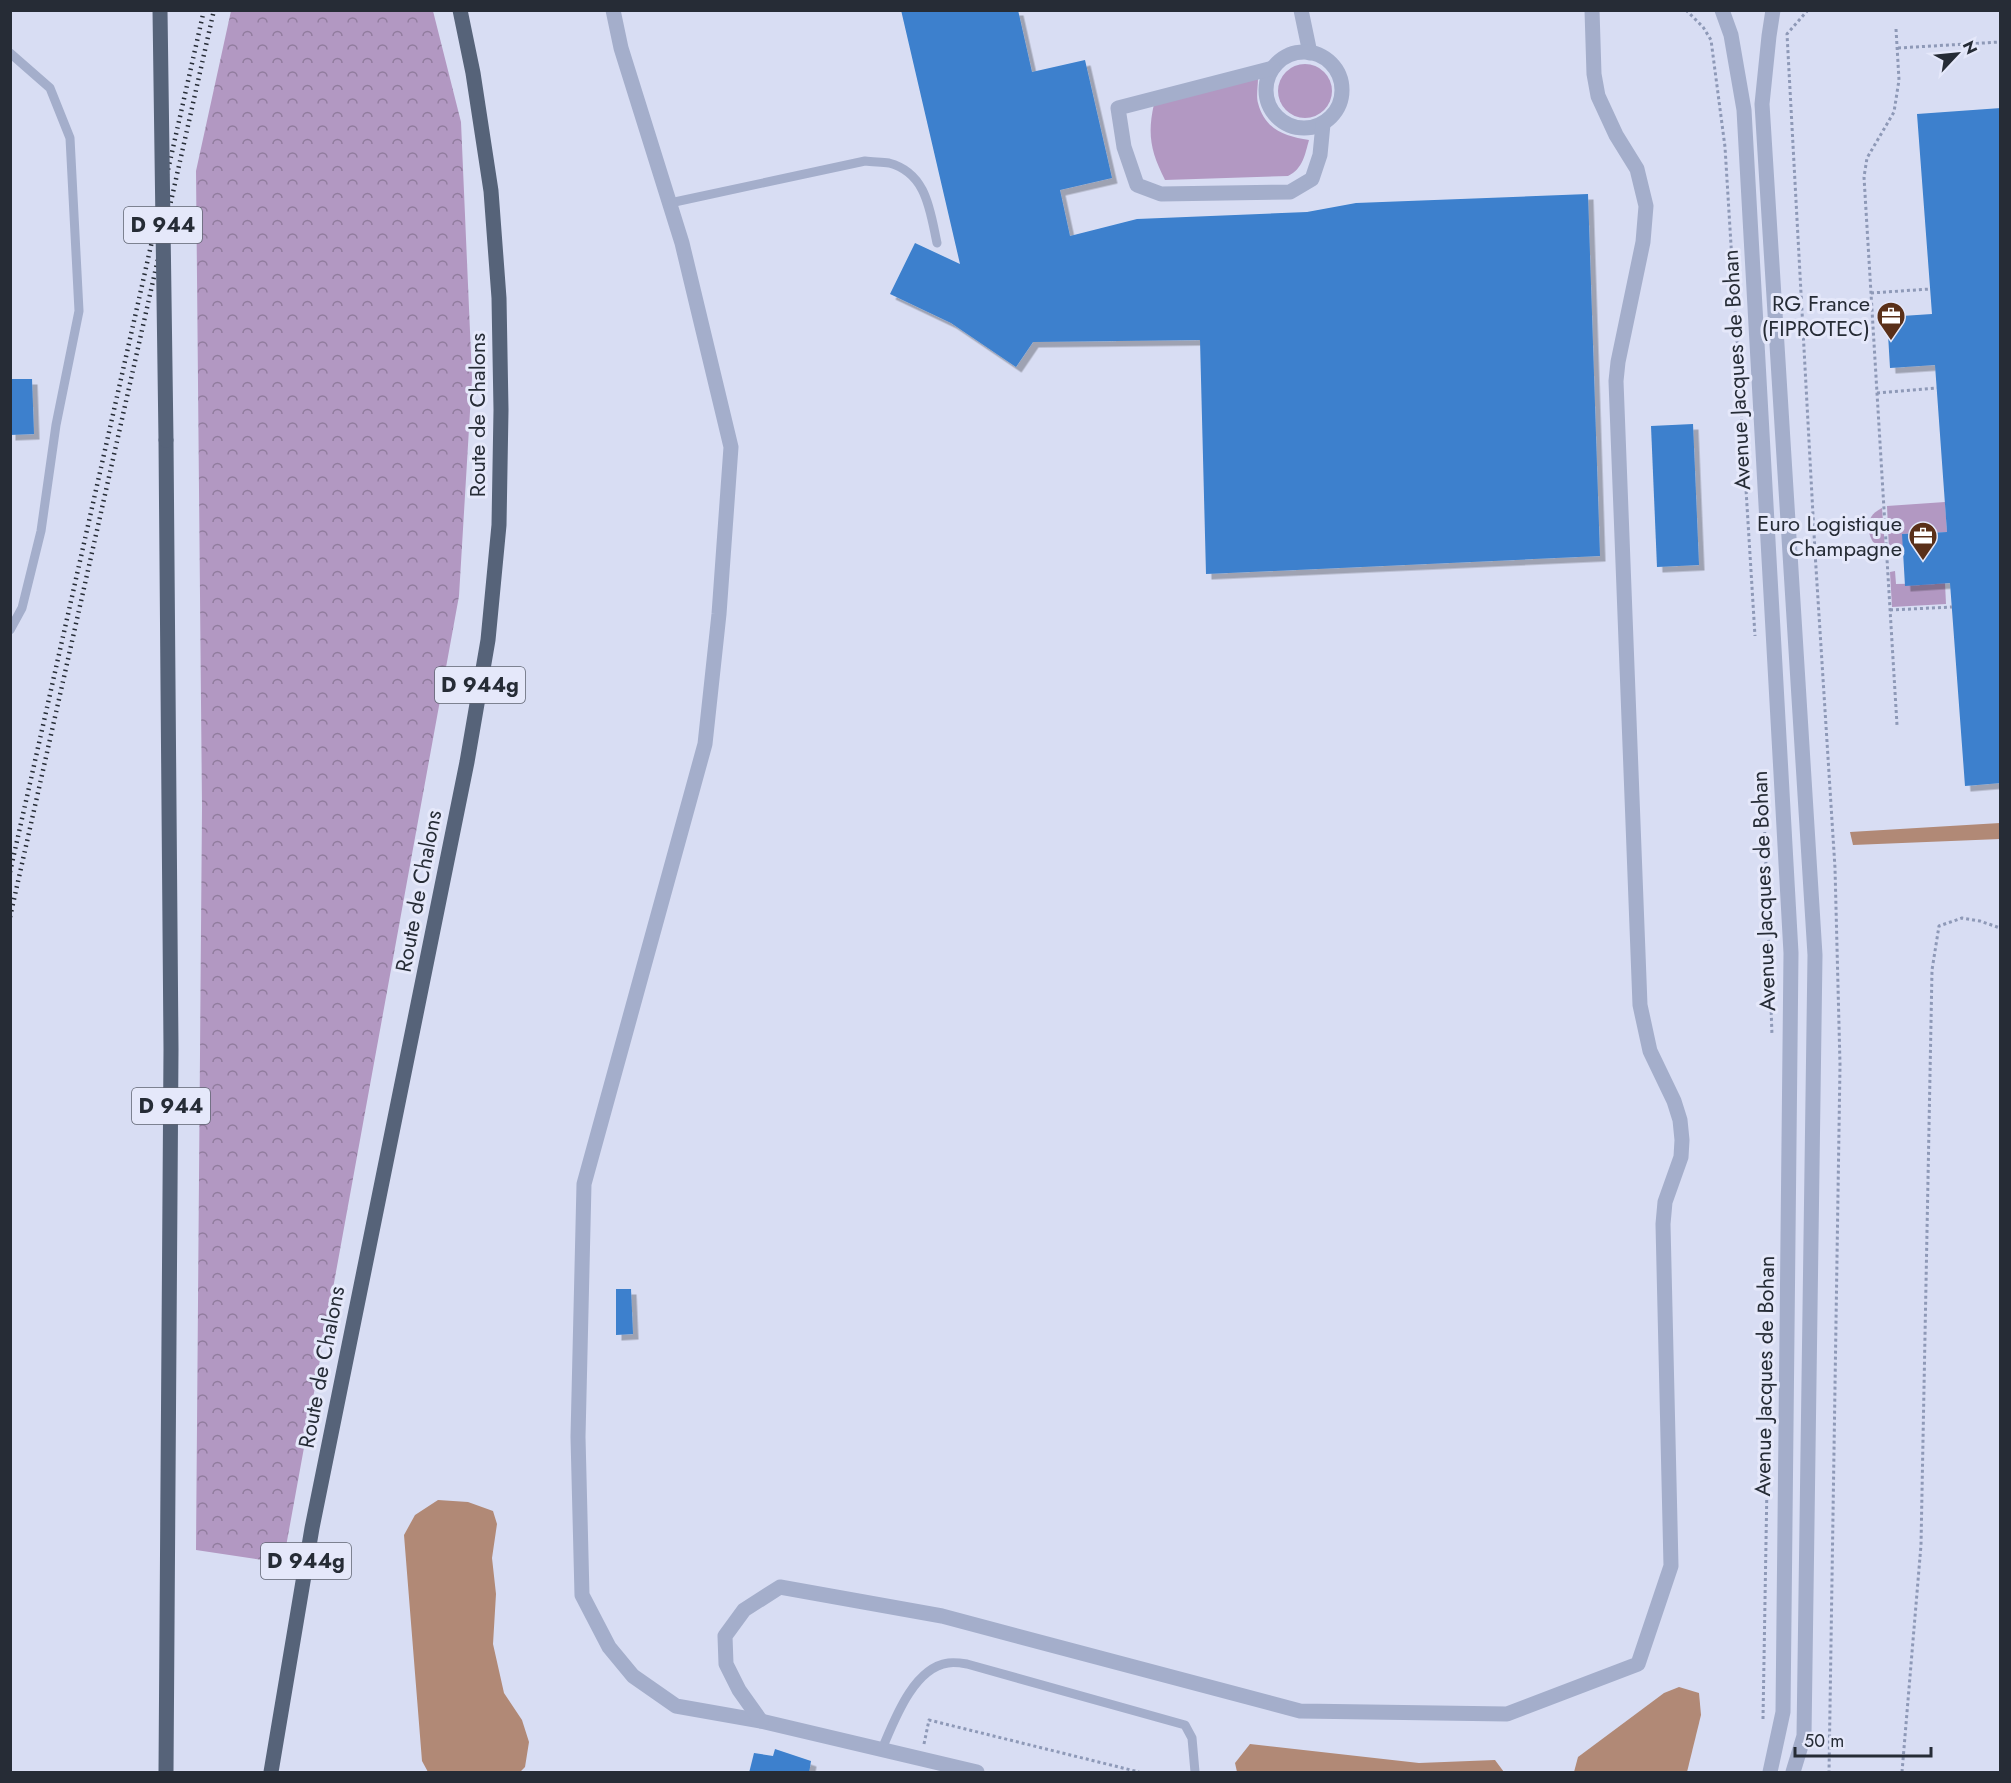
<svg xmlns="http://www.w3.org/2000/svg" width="2011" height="1783" viewBox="0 0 2011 1783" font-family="Jost,sans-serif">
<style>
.green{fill:#b298c2}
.forest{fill:url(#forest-crowns)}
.water{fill:#b18976}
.building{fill:#3c80cd;filter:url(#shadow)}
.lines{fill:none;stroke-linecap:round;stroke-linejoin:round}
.path{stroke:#8e99b7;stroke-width:3;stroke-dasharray:3 3;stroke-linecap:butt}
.service{stroke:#a4aecb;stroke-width:9}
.minor{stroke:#a4aecb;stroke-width:15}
.primary{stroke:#566379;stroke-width:15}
.rail{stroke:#262c36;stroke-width:4.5;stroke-dasharray:1.5 4.5;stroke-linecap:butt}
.primary-bridge{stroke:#566379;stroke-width:15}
.labels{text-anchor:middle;stroke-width:6;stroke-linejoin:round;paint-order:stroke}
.shield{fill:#e5e8fa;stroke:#5f6471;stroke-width:1.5}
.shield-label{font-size:21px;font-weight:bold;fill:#262c36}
.poi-label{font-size:22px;fill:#262c36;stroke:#e5e8fa;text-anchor:end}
.street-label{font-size:22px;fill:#262c36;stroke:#e5e8fa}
</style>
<defs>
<pattern id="forest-crowns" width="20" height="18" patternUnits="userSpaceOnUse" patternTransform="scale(1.5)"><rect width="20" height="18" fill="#b298c2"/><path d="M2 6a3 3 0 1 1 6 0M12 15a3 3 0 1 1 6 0" fill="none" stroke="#917c9e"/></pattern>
<filter id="shadow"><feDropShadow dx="5.5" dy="5.5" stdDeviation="0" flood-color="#0004"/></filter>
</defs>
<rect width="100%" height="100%" fill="#d8ddf3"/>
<g class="green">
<circle cx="1305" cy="91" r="27"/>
<path d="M1258,78c0,8 -2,18 0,25 7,27 27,33 51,37 -4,14 -6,29 -21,36l-123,4c-14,-28 -18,-45 -11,-76z"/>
<polygon points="1945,502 1947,532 1903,534 1903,550 1889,550 1887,506"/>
<path d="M1882,508l3,41 -12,-7c-8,-14 -6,-27 9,-34z"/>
<polygon points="1895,571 1896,584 1945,583 1946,604 1892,607 1890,572"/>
</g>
<polygon class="forest" points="231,11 433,11 461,122 472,378 459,596 283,1563 196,1550 202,807 196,171"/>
<g class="water">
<polygon points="2000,823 2000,839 1853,845 1850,832"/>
<polygon points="438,1500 468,1502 493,1511 497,1524 492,1558 496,1594 493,1644 504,1693 522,1720 529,1742 525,1767 520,1772 428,1772 422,1761 404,1535 415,1515"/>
<polygon points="1679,1687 1699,1693 1701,1715 1687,1772 1574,1772 1578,1757 1664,1693"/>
<polygon points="1250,1744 1419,1763 1495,1760 1504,1772 1237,1772 1235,1763"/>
</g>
<g class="building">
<polygon points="901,10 1018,10 1032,72 1085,60 1112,178 1060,190 1070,236 1137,219 1307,212 1356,203 1588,194 1600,556 1206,574 1200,340 1033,342 1016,367 951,323 890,294 915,243 960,264"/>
<polygon points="2001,108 2001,783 1965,786 1950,583 1905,586 1902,534 1947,532 1935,365 1890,368 1887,317 1932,314 1917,114"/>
<polygon points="10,379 32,379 34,434 10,435"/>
<polygon points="1693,424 1699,565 1657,567 1651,426"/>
<polygon points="616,1289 631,1289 633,1334 616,1335"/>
<polygon points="775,1749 811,1761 809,1773 749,1773 754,1753 773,1756"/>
</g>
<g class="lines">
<g class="path">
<polyline points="1686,10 1703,27 1711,40 1725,147 1755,636"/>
<polyline points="1808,10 1787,34 1815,552 1835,868 1840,1065 1829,1772"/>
<polyline points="1896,29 1899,80 1894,112 1867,158 1864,177 1897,725"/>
<polyline points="1898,48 2000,42"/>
<polyline points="1871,293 1930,289"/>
<polyline points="1877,393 1937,388"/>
<polyline points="1890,610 1952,607"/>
<polyline points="1764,808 1772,1035"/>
<polyline points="1763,1719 1767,1483"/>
<polyline points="924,1744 929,1720 1139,1772"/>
<polyline points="1902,1772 1921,1545 1932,970 1939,926 1962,918 1980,921 2000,928"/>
</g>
<g class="service">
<polyline points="10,53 50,88 70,138 79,311 56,425 41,531 22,608 10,630"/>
<path d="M670,203l195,-42c8,1 17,1 24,2 38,10 41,48 48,80"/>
<path d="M882,1749c12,-28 31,-81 66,-86 6,-1 13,0 19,1l218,61 7,13 3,34"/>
</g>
<g class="minor">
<polyline points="613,10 621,48 682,243 731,447 719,614 705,744 584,1184 578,1437 582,1595 609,1647 633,1676 676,1706 761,1721 977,1772"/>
<polyline points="1301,10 1310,53"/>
<polyline points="1722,10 1731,35 1744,110 1791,953 1783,1712 1770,1772"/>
<polyline points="1773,10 1769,36 1762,104 1815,955 1804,1736 1793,1772"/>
<circle cx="1304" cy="90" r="38"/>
<polyline points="1273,68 1118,108 1124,147 1137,185 1161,194 1290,192 1312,179 1320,155 1323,124"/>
<polyline points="761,1721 739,1690 726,1664 725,1636 744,1610 780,1587 942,1616 1300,1711 1507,1714 1638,1664 1671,1566 1663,1224 1665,1202 1681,1157 1682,1140 1680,1120 1674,1101 1650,1051 1640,1005 1616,381 1618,362 1643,242 1646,206 1637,169 1616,135 1598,96 1594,74 1592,10"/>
</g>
<g class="primary">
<polyline points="166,1772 171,1049 166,440"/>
<polyline points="271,1772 312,1528 467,762 488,640 499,525 501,410 499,298 491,191 473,73 460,10"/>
</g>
<g class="rail">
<polyline points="10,872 204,10"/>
<polyline points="10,917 214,10"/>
</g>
<polyline class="primary-bridge" points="160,10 166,440"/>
</g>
<defs>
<g id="office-pin" transform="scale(1.5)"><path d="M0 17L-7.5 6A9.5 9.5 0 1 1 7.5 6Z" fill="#5a3019" stroke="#e5e8fa"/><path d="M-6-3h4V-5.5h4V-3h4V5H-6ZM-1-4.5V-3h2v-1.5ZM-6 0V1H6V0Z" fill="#fff"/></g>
</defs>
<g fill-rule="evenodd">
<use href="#office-pin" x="1891" y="316"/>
<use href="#office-pin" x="1923" y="536"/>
</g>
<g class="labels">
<g class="shield">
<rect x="124" y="207" width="78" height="36" rx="4.5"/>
<rect x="435" y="667" width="90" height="36" rx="4.5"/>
<rect x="132" y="1088" width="78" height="36" rx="4.5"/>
<rect x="261" y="1543" width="90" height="36" rx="4.5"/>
</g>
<g class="shield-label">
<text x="163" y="232">D 944</text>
<text x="480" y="692">D 944g</text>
<text x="171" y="1113">D 944</text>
<text x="306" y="1568">D 944g</text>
</g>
<g class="poi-label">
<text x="1870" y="311">RG France<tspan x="1870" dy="25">(FIPROTEC)</tspan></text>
<text x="1902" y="531">Euro Logistique<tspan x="1902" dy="25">Champagne</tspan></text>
</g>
<g class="street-label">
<text transform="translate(1736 370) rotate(-93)" y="8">Avenue Jacques de Bohan</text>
<text transform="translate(477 415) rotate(-90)" y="8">Route de Chalons</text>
<text transform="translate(418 891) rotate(-79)" y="8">Route de Chalons</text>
<text transform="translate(1763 891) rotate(-92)" y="8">Avenue Jacques de Bohan</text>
<text transform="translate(321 1367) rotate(-79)" y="8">Route de Chalons</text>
<text transform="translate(1764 1376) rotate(-89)" y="8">Avenue Jacques de Bohan</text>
</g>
</g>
<rect width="2011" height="1783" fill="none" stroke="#262c36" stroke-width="24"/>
<g transform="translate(1957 54) rotate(64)" stroke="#e5e8fa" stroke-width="4.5" paint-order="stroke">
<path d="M0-4.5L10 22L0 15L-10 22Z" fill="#262c36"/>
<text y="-9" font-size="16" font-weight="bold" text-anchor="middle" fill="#262c36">N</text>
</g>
<path d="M1795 1747v9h136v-9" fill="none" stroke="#262c36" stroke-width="3"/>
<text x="1804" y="1747" font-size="18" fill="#262c36" stroke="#e5e8fa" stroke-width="4.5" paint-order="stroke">50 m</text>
</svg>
